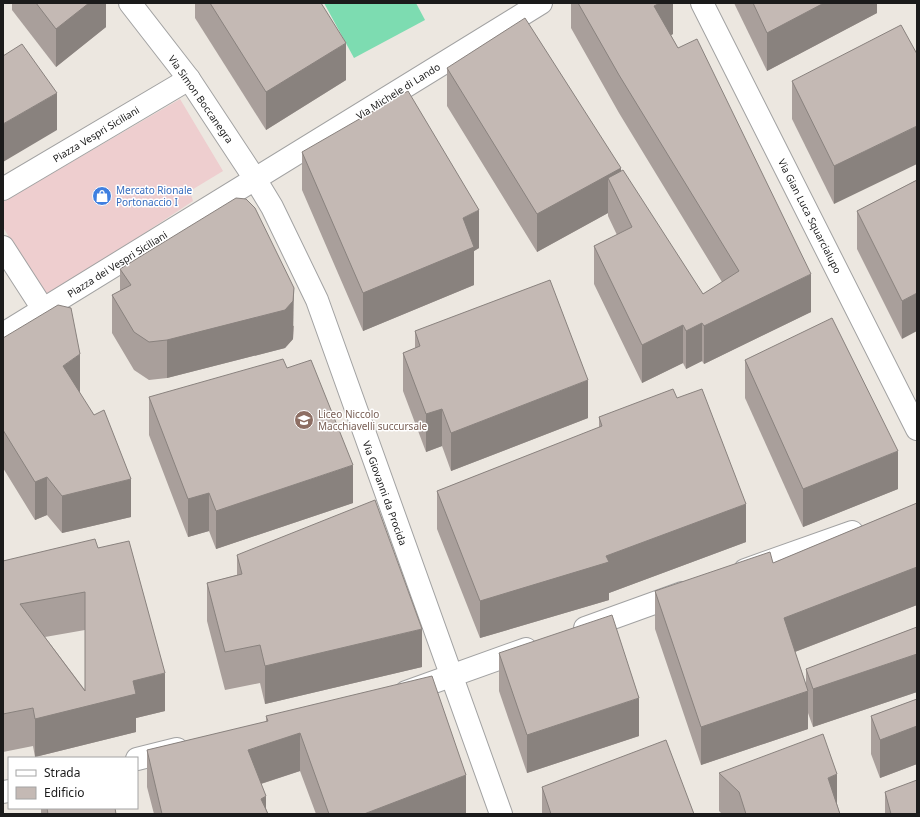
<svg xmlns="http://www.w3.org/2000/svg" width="920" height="817" viewBox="0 0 920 817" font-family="'Noto Sans',sans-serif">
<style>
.commercial{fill:#eececf}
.pitch{fill:#7ddcb1}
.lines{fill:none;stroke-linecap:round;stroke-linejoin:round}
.street-casing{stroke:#a2a2a2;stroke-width:24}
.street{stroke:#fff;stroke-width:22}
.wall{fill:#a99f9b;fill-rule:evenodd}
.shaded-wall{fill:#89827e}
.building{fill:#c4b9b4;stroke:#89827e;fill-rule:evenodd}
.labels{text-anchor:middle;stroke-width:3;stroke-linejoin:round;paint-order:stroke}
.street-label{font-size:10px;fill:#1b1b1b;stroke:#fff}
.shop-label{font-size:10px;fill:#366cbe;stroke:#fff;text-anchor:start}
.education-label{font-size:10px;fill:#785e54;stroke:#fff;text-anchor:start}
</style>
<rect width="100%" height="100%" fill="#ece7e0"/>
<polygon class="commercial" points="180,99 223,171 190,191 193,201 45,299 3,227 3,202"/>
<polygon class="pitch" points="324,3 416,3 425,20 354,58"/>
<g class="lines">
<g class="street-casing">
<g id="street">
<polyline points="130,3 189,79 255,179 272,207 317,300 501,814"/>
<polyline points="702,3 917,429"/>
<polyline points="3,189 189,79"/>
<polyline points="3,247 43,309"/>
<polyline points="3,334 541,3"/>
<polyline points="745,570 852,532"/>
<polyline points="585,628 682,593"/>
<polyline points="406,692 526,649"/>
<polyline points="137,759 177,749"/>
<polyline points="3,792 9,791"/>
</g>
</g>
<use href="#street" class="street"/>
</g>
<g class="wall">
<polygon points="12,3 106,3 106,27 56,67 12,10"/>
<polygon points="195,3 321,3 346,80 266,130 195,18"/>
<polygon points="571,3 673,3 673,34 671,35 811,312 704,364 702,361 686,369 683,363 642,383 594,284 594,246 617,235 608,216 608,213 537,252 447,106 447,68 621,171 703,294 722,282 619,113 571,28"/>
<polygon points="734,3 877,3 877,13 767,71"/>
<polygon points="917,54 834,204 792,119 792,81"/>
<polygon points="302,152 479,248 474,251 474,285 363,331 302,190"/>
<polygon points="917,180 902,339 857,249 857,211"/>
<polygon points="120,269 294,326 293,339 285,348 167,378 149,380 134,370 112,333 112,295 120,291"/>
<polygon points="415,331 588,418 451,471 442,446 426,452 403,391 403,353 415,349"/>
<polygon points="3,338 80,392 80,393 131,517 62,533 47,515 35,520 3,468"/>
<polygon points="745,360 898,489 803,527 745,398"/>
<polygon points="149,397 353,503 216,549 209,531 188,537 149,435"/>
<polygon points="677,398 746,542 609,593 609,600 480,638 437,529 437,491 599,428 599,417"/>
<polygon points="917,503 917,605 795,652 806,684 806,669 917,627 917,692 813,727 808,713 808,729 701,765 655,629 655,591 773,563"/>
<path d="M98,548l67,163 -29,7v14l-101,25 -2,-11 -30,6v-191zM85,630v60l-40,-53z"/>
<polygon points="237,555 422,667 265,704 260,683 225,690 207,621 207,583 237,575"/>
<polygon points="499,653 639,736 527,773 499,691"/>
<polygon points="917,699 917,764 880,778 871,754 871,716"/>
<polygon points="266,716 466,813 464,814 316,814 300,771 261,784 266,808 268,814 154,814 147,787 147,750 266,722"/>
<polygon points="719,773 837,804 840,814 722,814 719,811"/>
<polygon points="542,787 694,814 542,814"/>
<polygon points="885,792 917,814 885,814"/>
<polygon points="41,808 115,808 116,814 41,814"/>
</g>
<g class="shaded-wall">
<polygon points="89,3 106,3 106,27 56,67 56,29"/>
<polygon points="660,3 673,3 673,34 654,44 654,6"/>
<polygon points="824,3 877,3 877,13 767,71 767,33"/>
<polygon points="346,43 346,80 266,130 266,92"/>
<polygon points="57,93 57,130 3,162 3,124"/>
<polygon points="917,126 917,164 834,204 834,166"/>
<polygon points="621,168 621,205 608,178 608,213 537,252 537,214"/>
<polygon points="479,210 479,248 474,251 474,285 363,331 363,293 463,218"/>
<polygon points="811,274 811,312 704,364 704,326"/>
<polygon points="294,288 293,339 285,348 167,378 167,340"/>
<polygon points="917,293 917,331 902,339 902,301"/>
<polygon points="702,323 702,361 686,369 686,331"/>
<polygon points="683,325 683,363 642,383 642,345"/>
<polygon points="80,354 80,392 63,404 63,366"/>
<polygon points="588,380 588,418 451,471 451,433"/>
<polygon points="442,409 442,446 426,452 426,414"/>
<polygon points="898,451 898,489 803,527 803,489"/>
<polygon points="353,465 353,503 216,549 216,511"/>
<polygon points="47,477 47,515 35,520 35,482"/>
<polygon points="131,479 131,517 62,533 62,496"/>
<polygon points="209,493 209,531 188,537 188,499"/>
<polygon points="746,504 746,542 609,593 609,600 480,638 480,601 606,556"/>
<polygon points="917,567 917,605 784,656 784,618"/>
<polygon points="422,629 422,667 265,704 265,666"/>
<polygon points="917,654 917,692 813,727 813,689"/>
<polygon points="165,673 165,711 136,718 136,732 35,757 35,719 133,681"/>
<polygon points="808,691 808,729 701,765 701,727"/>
<polygon points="639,698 639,736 527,773 527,735"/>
<polygon points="917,726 917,764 880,778 880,740"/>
<polygon points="300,733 300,771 248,788 248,750"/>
<polygon points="837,774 837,812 828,778"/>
<polygon points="466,775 466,813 464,814 364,814"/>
<polygon points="266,796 266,814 261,799"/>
</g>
<g class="building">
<polygon points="36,3 89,3 56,29"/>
<polygon points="210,3 321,3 346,43 266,92"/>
<polygon points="578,3 660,3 654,6 678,48 697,39 811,274 704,326 702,323 686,331 683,325 642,345 594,246 632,227 608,178 623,170 703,294 739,271 619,75"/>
<polygon points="753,3 824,3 767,33"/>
<polygon points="525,18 621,168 537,214 447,68"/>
<polygon points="901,25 917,54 917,126 834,166 792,81"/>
<polygon points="22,44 57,93 3,124 3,56"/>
<polygon points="408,91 479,210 463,218 474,247 363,293 302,152"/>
<polygon points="917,180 917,293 902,301 857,211"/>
<polygon points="236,198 246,199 255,208 294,288 293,301 285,310 167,340 149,342 134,332 112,295 131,285 120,269"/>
<polygon points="550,280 588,380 451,433 442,409 426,414 403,353 420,346 415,331"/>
<polygon points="58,305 71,308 80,354 63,366 94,415 104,410 131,479 62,496 47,477 35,482 3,430 3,338"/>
<polygon points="832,318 898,451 803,489 745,360"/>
<polygon points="283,359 287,368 311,360 353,465 216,511 209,493 188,499 149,397"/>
<polygon points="673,389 677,398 702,389 746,504 606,556 609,562 480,601 437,491 602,426 599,417"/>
<polygon points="375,500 422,629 265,666 260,645 225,652 207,583 242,574 237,555"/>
<polygon points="917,503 917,567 784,618 808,691 701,727 655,591 770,552 773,563"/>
<path d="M95,539l3,9 31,-7 36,132 -32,8 3,13 -101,25 -2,-11 -30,6v-153zM85,592v99l-65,-87z"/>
<polygon points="612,615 639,698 527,735 499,653"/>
<polygon points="917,627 917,654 813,689 806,669"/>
<polygon points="432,676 466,775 364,814 329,814 300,733 248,750 266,796 261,799 268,814 162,814 147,750 268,721 266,716"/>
<polygon points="917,699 917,726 880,740 871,716"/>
<polygon points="823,734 837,774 828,778 840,814 746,814 739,792 719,773"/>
<polygon points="666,740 694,814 551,814 542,787"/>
<polygon points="917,780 917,814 891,814 885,792"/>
<polygon points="47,808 115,808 116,814 48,814"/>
</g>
<defs>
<g id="shop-disc" transform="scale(1)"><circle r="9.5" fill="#3f7fe0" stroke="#fff"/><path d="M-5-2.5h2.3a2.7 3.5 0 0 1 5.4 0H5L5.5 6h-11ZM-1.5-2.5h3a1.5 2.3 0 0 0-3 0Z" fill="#fff"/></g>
<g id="school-disc" transform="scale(1)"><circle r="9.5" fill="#8d6e63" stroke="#fff"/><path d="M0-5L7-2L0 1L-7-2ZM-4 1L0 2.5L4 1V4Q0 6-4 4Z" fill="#fff"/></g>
</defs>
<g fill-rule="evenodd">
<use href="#shop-disc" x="102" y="196"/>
<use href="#school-disc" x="304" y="420"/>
</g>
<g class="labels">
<g class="street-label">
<text transform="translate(398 91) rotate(-32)" y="4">Via Michele di Lando</text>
<text transform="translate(201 99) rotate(55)" y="4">Via Simon Boccanegra</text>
<text transform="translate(96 134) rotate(-31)" y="4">Piazza Vespri Siciliani</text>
<text transform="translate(810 216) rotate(63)" y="4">Via Gian Luca Squarcialupo</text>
<text transform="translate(117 264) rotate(-32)" y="4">Piazza dei Vespri Siciliani</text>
<text transform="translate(385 493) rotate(70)" y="4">Via Giovanni da Procida</text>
</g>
<g class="shop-label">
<text x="116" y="194">Mercato Rionale<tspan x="116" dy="12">Portonaccio I</tspan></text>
</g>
<g class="education-label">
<text x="318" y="418">Liceo Niccolo<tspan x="318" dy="12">Macchiavelli succursale</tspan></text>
</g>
</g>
<rect width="920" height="817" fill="none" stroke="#1b1b1b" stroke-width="8"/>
<rect x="8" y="757" width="130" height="52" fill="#ffffff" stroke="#a4a4a4"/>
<rect x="16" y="770" width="20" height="6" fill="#ffffff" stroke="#a4a4a4"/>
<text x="44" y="777" font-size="12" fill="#1b1b1b">Strada</text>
<rect x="16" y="787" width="20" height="12" fill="#c4b9b4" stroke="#a4a4a4"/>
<text x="44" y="797" font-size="12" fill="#1b1b1b">Edificio</text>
</svg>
